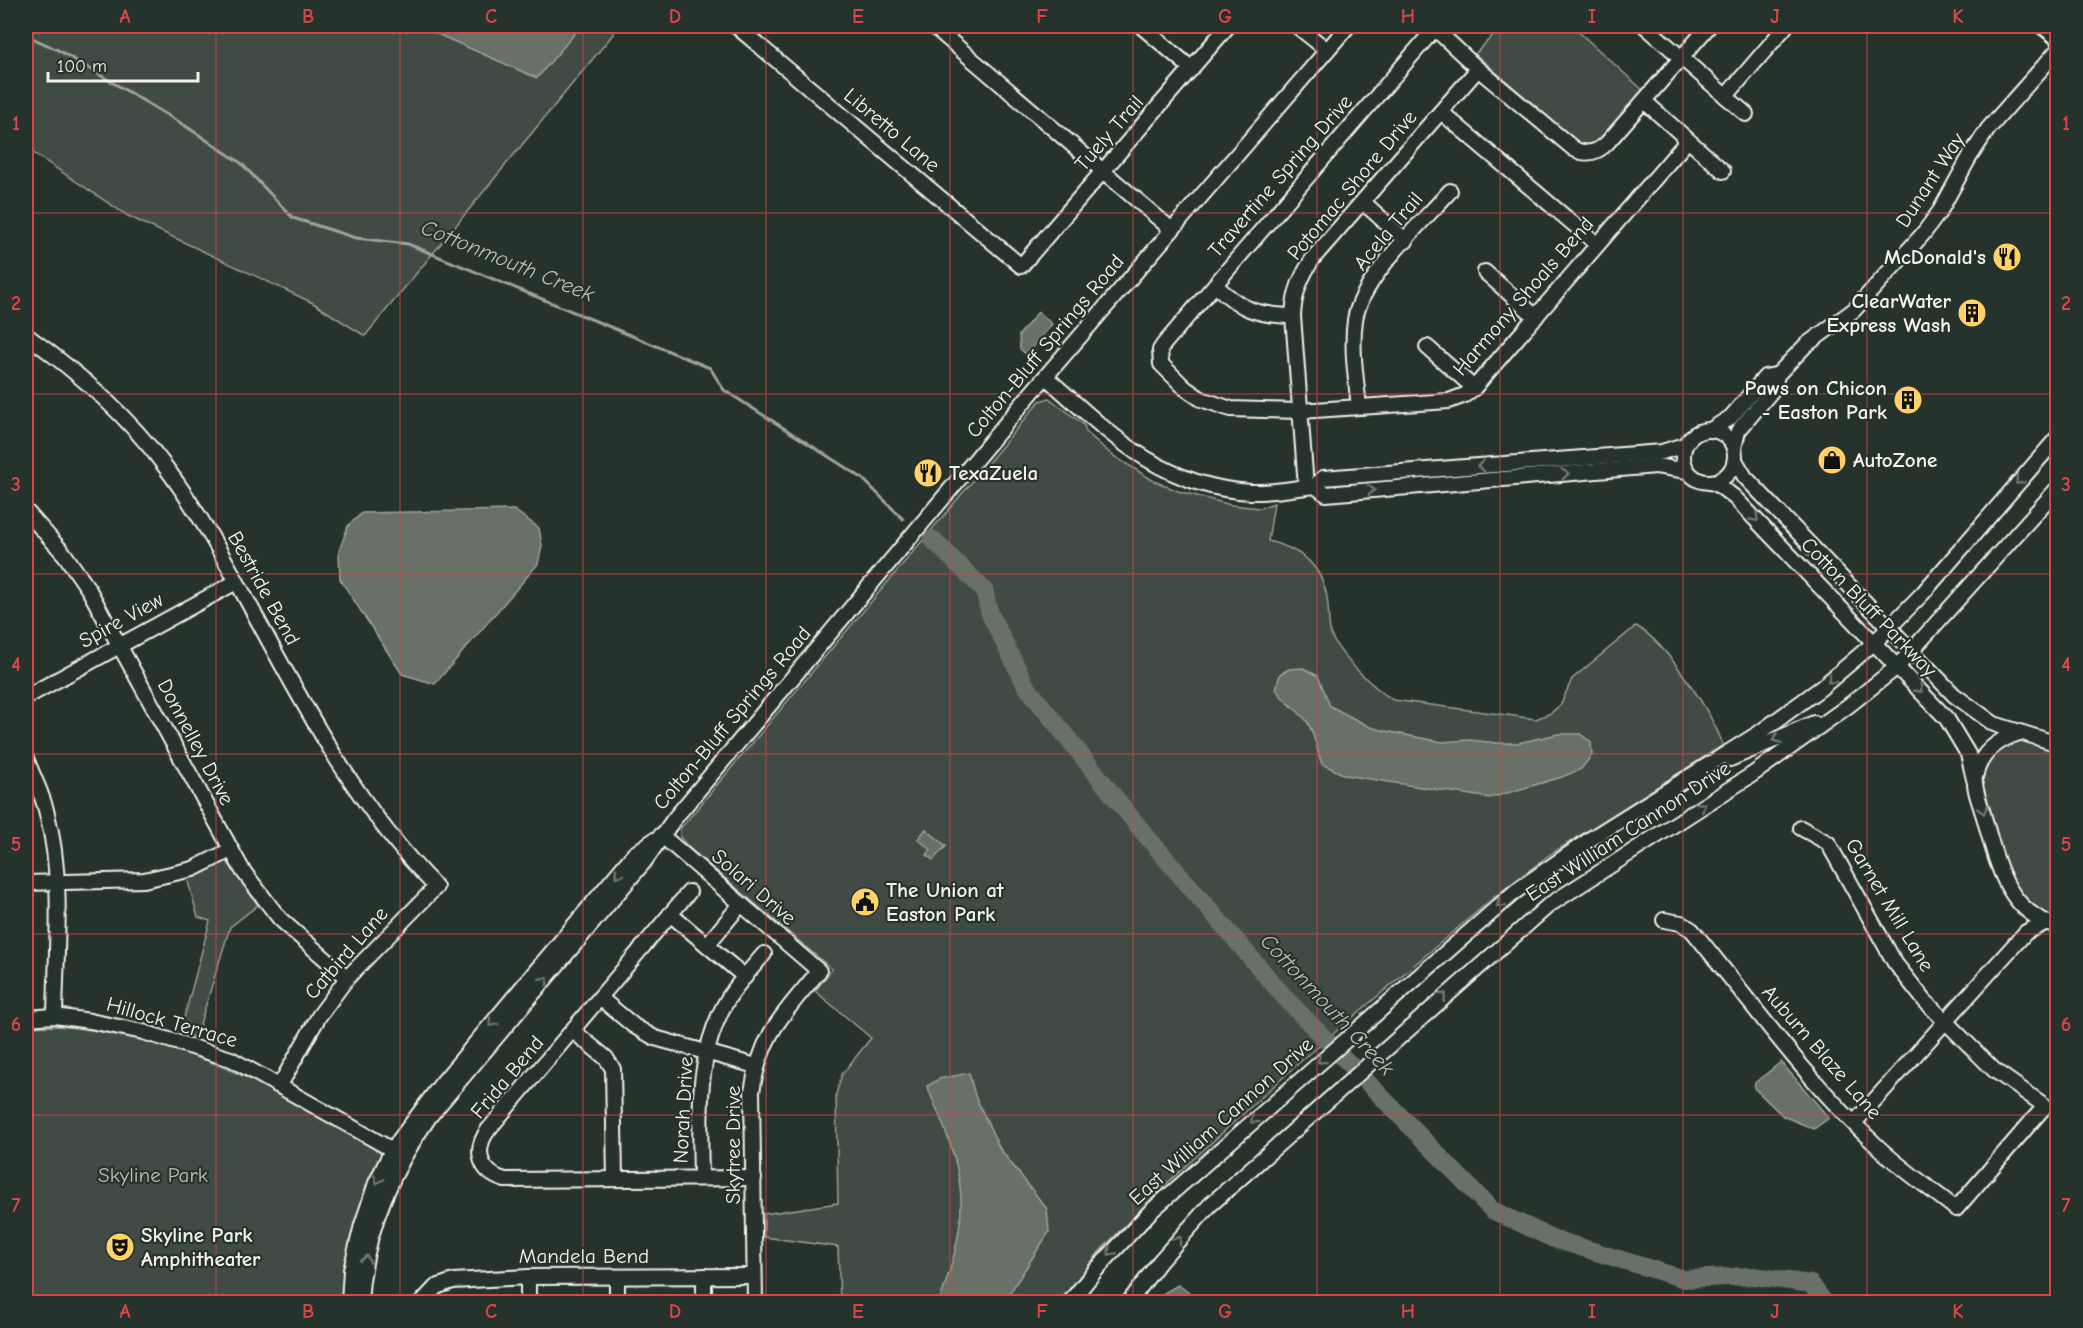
<svg xmlns="http://www.w3.org/2000/svg" width="2083" height="1328" viewBox="0 0 2083 1328" font-family="'Comic Neue',sans-serif">
<style>
.green{fill:#414b45;stroke:#9a9e96;stroke-width:1.5}
.water{fill:#676f68;stroke:#9fa39b;stroke-width:1.5}
.lines{fill:none;stroke-linecap:round;stroke-linejoin:round}
.stream{stroke:#9fa39b;stroke-width:3}
.river{stroke:#676f68;stroke-width:18}
.minor-casing{stroke:#f4f1e8;stroke-width:18}
.major-casing{stroke:#f4f1e8;stroke-width:21}
.minor{stroke:#26332d;stroke-width:14}
.major{stroke:#26332d;stroke-width:16}
.oneway{stroke:#6e766e}
.grid{fill:none;stroke:#da4645;stroke-width:1.5;stroke-opacity:0.55}
.labels{text-anchor:middle;stroke-width:4.5;stroke-linejoin:round;paint-order:stroke}
.street-label{font-size:21px;fill:#f4f1e8;stroke:#26332d}
.poi-label{font-size:21px;font-weight:bold;fill:#f4f1e8;stroke:#26332d;text-anchor:start}
.park-label{font-size:21px;fill:#bebfb7;stroke:#26332d}
.water-label{font-size:22px;font-style:italic;fill:#bcbdb5;stroke:#26332d}
.neatline{fill:none;stroke:#da4645;stroke-width:2}
.grid-label{font-size:20px;text-anchor:middle;font-weight:bold;fill:#da4645}
</style>
<rect width="100%" height="100%" fill="#26332d"/>
<filter id="ink" filterUnits="userSpaceOnUse"><feTurbulence type="fractalNoise" baseFrequency=".0167" numOctaves="2"/><feDisplacementMap in="SourceGraphic" scale="12" xChannelSelector="R" yChannelSelector="G"/><feConvolveMatrix kernelMatrix="1 2 1 2 8 2 1 2 1" color-interpolation-filters="sRGB"/></filter>
<g filter="url(#ink)">
<g class="green">
<polygon points="26,26 606,26 614,33 365,336 313,303 128,216 26,148"/>
<polygon points="1502,26 1572,26 1645,92 1604,139 1590,147 1579,144 1475,54"/>
<path d="M1049,398l35,27 2,7 26,23 42,26 24,10 53,14 29,3 14,-5 -6,38c36,9 57,27 60,65 1,10 0,22 4,31 9,20 42,51 61,63l143,19 15,-6 10,-9 11,-25 64,-53c30,16 76,87 87,119l-174,110 -56,43 -194,165 -134,122 -65,66 -41,51h-219l-2,-55 -74,-10v-23l74,-11 -2,-109 6,-20 29,-36 -56,-47 17,-22 -144,-122 -8,-10v-8l360,-428z"/>
<path d="M2024,737l33,12v173c-10,-6 -27,-13 -35,-22 -14,-17 -48,-117 -38,-135 8,-15 24,-23 40,-28z"/>
<polygon points="226,860 258,905 230,927 196,1037 180,1033 210,921 198,917 187,878"/>
<path d="M57,1026c124,10 219,61 322,125l4,6 -38,145h-319v-275z"/>
</g>
<g class="water">
<polygon points="419,26 581,26 537,78"/>
<polygon points="1038,312 1052,324 1027,355 1020,349 1019,335"/>
<polygon points="514,510 539,528 542,546 538,564 435,684 402,674 340,579 339,551 348,526 362,513"/>
<path d="M1303,668l15,8 12,30 40,21 15,4 57,11 28,-2 27,3h21l40,-9h22l11,8 1,13 -11,14 -19,8 -72,21 -145,-23 -23,-11c-5,-12 -7,-29 -14,-41 -8,-13 -24,-20 -32,-34l4,-15 9,-5z"/>
<polygon points="926,829 946,846 933,860 927,855 931,850 918,839"/>
<polygon points="1781,1062 1829,1118 1814,1129 1783,1116 1754,1088 1755,1083"/>
<path d="M969,1073l6,23 25,53 47,60 2,23 -45,70 -64,-2c33,-94 26,-124 -13,-214l12,-7z"/>
<polygon points="1178,1285 1191,1294 1186,1302 1158,1302 1164,1293"/>
</g>
<g class="lines">
<polyline class="stream" points="26,30 28,36 58,50 184,125 241,163 293,218 356,238 408,244 710,368 724,390 862,478 903,519"/>
<polyline class="river" points="932,539 984,590 990,614 1026,686 1137,825 1287,1000 1492,1210 1554,1239 1684,1279 1753,1276 1811,1284 1824,1302"/>
<g class="minor-casing">
<g id="minor">
<polyline points="736,26 1021,266 1228,26"/>
<polyline points="933,26 1172,230"/>
<polyline points="1141,26 1192,69"/>
<polyline points="1297,26 1327,50"/>
<path d="M1432,26l46,43 96,80c13,7 24,3 33,-6l102,-117"/>
<polyline points="1437,26 1164,344 1160,350 1161,364 1185,388 1201,399 1231,409 1300,411 1449,401 1465,395 1474,388 1688,140"/>
<polyline points="1645,26 1746,114"/>
<polyline points="1726,96 1786,26"/>
<polyline points="1644,101 1723,171"/>
<polyline points="1441,112 1597,244"/>
<polyline points="1363,202 1406,241"/>
<polyline points="1485,272 1536,317"/>
<path d="M1215,285c27,25 41,30 78,31"/>
<path d="M26,335c52,37 100,79 138,130 33,44 59,91 85,139 54,100 106,201 187,283l-89,91 -28,38 -39,69"/>
<polyline points="1427,347 1474,388"/>
<path d="M1046,377c63,56 115,110 205,115 20,1 43,-4 64,-6l11,8 330,-28 31,5"/>
<path d="M1359,407c-3,-28 -8,-59 -4,-87 6,-42 67,-97 95,-129"/>
<polyline points="1712,429 1731,417 1765,377 1777,375"/>
<circle cx="1709" cy="456" r="26"/>
<polyline points="1734,448 1738,431 1774,388 1777,375 1806,345 1854,310 1923,234 1940,211 1969,158 1988,129 2058,50"/>
<polyline points="1735,460 1745,477 1954,695 1994,724 2058,744"/>
<polyline points="1710,482 1717,484 1734,497 1947,719 1968,754 1974,779"/>
<polyline points="1315,486 1323,478 1662,452 1684,445"/>
<path d="M1306,487l-13,-171c1,-23 8,-40 21,-59l164,-188"/>
<polyline points="26,511 65,555 89,590 243,871 280,919 347,978"/>
<polyline points="26,697 236,582"/>
<path d="M2019,733c-22,7 -39,20 -44,44 -2,10 6,29 9,40 13,45 22,96 74,109"/>
<path d="M26,758c7,19 17,37 21,56 17,65 9,135 8,202"/>
<polyline points="1730,759 1814,723"/>
<path d="M661,835l158,136c-36,44 -58,62 -67,121l3,210"/>
<polyline points="26,883 144,880 193,869 231,850"/>
<path d="M689,892l-201,238c-15,21 -8,43 17,50l249,-2"/>
<polyline points="670,914 745,977"/>
<path d="M1664,920l17,3 11,7c60,73 115,151 185,216 24,23 53,42 79,63l89,-103 -51,-36 -69,-69 -30,-38 -67,-120 -27,-15"/>
<polyline points="707,945 741,904"/>
<polyline points="600,998 634,1026 655,1038 756,1066"/>
<polyline points="26,1018 55,1016 90,1021 143,1032 231,1059 398,1153"/>
<polyline points="573,1031 606,1058 613,1069 615,1179"/>
<polyline points="1854,1123 2026,932 2045,923"/>
<path d="M701,1177c-1,-62 -6,-125 28,-180 10,-15 23,-29 35,-43"/>
<polyline points="704,1276 704,1302"/>
<polyline points="528,1277 528,1302"/>
<polyline points="617,1278 617,1302"/>
<polyline points="349,1302 351,1270 362,1225 376,1183 392,1150 442,1083 634,854 654,840"/>
<path d="M360,1302c4,-69 30,-129 69,-185l215,-255 30,-43 359,-428 315,-365"/>
<polyline points="422,1302 436,1287 453,1281 528,1277 754,1276"/>
<polyline points="1070,1302 1095,1271 1150,1212 1516,891 1592,838 1759,733 1821,688 1875,642 1923,593 2058,437"/>
<polyline points="1129,1302 1160,1261 1210,1205 1549,905 1753,774 1848,706 1897,667 2058,488"/>
</g>
</g>
<g class="major-casing">
<polyline id="major" points="2044,26 2058,37"/>
</g>
<use href="#minor" class="minor"/>
<use href="#major" class="major"/>
</g>
<defs><path id="oneway-chevron" d="M-2-3.5L2.5 0L-2 3.5" fill="none" stroke-width="1.6" stroke-linecap="round" stroke-linejoin="round" transform="scale(1.5)"/></defs>
<g class="oneway">
<use href="#oneway-chevron" transform="translate(1481 466) rotate(176)"/>
<use href="#oneway-chevron" transform="translate(1565 474) rotate(-5)"/>
<use href="#oneway-chevron" transform="translate(2019 481) rotate(131)"/>
<use href="#oneway-chevron" transform="translate(1371 490) rotate(-5)"/>
<use href="#oneway-chevron" transform="translate(1755 518) rotate(46)"/>
<use href="#oneway-chevron" transform="translate(1831 680) rotate(141)"/>
<use href="#oneway-chevron" transform="translate(1919 689) rotate(46)"/>
<use href="#oneway-chevron" transform="translate(1776 739) rotate(157)"/>
<use href="#oneway-chevron" transform="translate(1702 806) rotate(-32)"/>
<use href="#oneway-chevron" transform="translate(1983 810) rotate(75)"/>
<use href="#oneway-chevron" transform="translate(618 874) rotate(130)"/>
<use href="#oneway-chevron" transform="translate(1500 904) rotate(141)"/>
<use href="#oneway-chevron" transform="translate(545 980) rotate(-49)"/>
<use href="#oneway-chevron" transform="translate(1443 996) rotate(-41)"/>
<use href="#oneway-chevron" transform="translate(492 1023) rotate(130)"/>
<use href="#oneway-chevron" transform="translate(1321 1060) rotate(139)"/>
<use href="#oneway-chevron" transform="translate(1254 1120) rotate(138)"/>
<use href="#oneway-chevron" transform="translate(378 1180) rotate(113)"/>
<use href="#oneway-chevron" transform="translate(1178 1240) rotate(-48)"/>
<use href="#oneway-chevron" transform="translate(1111 1252) rotate(132)"/>
<use href="#oneway-chevron" transform="translate(366 1259) rotate(-77)"/>
</g>
</g>
<path class="grid" d="M216,26v1276M400,26v1276M583,26v1276M766,26v1276M950,26v1276M1133,26v1276M1317,26v1276M1500,26v1276M1683,26v1276M1867,26v1276M26,213h2032M26,394h2032M26,574h2032M26,754h2032M26,934h2032M26,1115h2032"/>
<defs>
<g id="restaurant-disc" transform="scale(1.5)"><circle r="9.5" fill="#ffd166" stroke="#26332d"/><path d="M-5-6h1v4h1v-4h1v4h1v-4h1v5L-1.5 .5V6h-2V.5L-5-1ZM5-6V6H3V1.5H1.5Q1.5-4 5-6Z" fill="#111"/></g>
<g id="building-disc" transform="scale(1.5)"><circle r="9.5" fill="#ffd166" stroke="#26332d"/><path d="M-4-6H4V6H1V3H-1V6H-4ZM-2.5-4.3h1.7v1.8h-1.7ZM.8-4.3h1.7v1.8H.8ZM-2.5-1h1.7V.8h-1.7ZM.8-1h1.7V.8H.8Z" fill="#111"/></g>
<g id="shop-disc" transform="scale(1.5)"><circle r="9.5" fill="#ffd166" stroke="#26332d"/><path d="M-5-2.5h2.3a2.7 3.5 0 0 1 5.4 0H5L5.5 6h-11ZM-1.5-2.5h3a1.5 2.3 0 0 0-3 0Z" fill="#111"/></g>
<g id="civic-disc" transform="scale(1.5)"><circle r="9.5" fill="#ffd166" stroke="#26332d"/><path d="M-.6-6.5H3V-4.5H.6V-3L4-1V1h2V6H-6V1h2V-1L-.6-3ZM-1.2 2.5V6h2.4V2.5Z" fill="#111"/></g>
<g id="theatre-disc" transform="scale(1.5)"><circle r="9.5" fill="#ffd166" stroke="#26332d"/><path d="M-5-5.5Q0-4 5-5.5V0Q5 5 0 6Q-5 5-5 0ZM-3.3-2.5H-1v1.5H-3.3ZM1-2.5H3.3v1.5H1ZM-2.8 1Q0 5.5 2.8 1Z" fill="#111"/></g>
</defs>
<g fill-rule="evenodd">
<use href="#restaurant-disc" x="2007" y="257"/>
<use href="#building-disc" x="1972" y="313"/>
<use href="#building-disc" x="1908" y="400"/>
<use href="#shop-disc" x="1832" y="460"/>
<use href="#restaurant-disc" x="928" y="473"/>
<use href="#civic-disc" x="865" y="902"/>
<use href="#theatre-disc" x="120" y="1247"/>
</g>
<g class="labels">
<g class="street-label">
<text transform="translate(892 130) rotate(40)" y="7">Libretto Lane</text>
<text transform="translate(1109 133) rotate(-49)" y="7">Tuely Trail</text>
<text transform="translate(1280 176) rotate(-49)" y="7">Travertine Spring Drive</text>
<text transform="translate(1930 180) rotate(-57)" y="7">Dunant Way</text>
<text transform="translate(1352 185) rotate(-50)" y="7">Potomac Shore Drive</text>
<text transform="translate(1388 231) rotate(-50)" y="7">Acela Trail</text>
<text transform="translate(1523 296) rotate(-49)" y="7">Harmony Shoals Bend</text>
<text transform="translate(1045 346) rotate(-50)" y="7">Colton-Bluff Springs Road</text>
<text transform="translate(264 588) rotate(61)" y="7">Bestride Bend</text>
<text transform="translate(1869 607) rotate(46)" y="7">Cotton Bluff Parkway</text>
<text transform="translate(121 620) rotate(-29)" y="7">Spire View</text>
<text transform="translate(732 718) rotate(-50)" y="7">Colton-Bluff Springs Road</text>
<text transform="translate(196 742) rotate(62)" y="7">Donnelley Drive</text>
<text transform="translate(1628 831) rotate(-33)" y="7">East William Cannon Drive</text>
<text transform="translate(754 887) rotate(41)" y="7">Solari Drive</text>
<text transform="translate(1890 905) rotate(59)" y="7">Garnet Mill Lane</text>
<text transform="translate(346 953) rotate(-49)" y="7">Catbird Lane</text>
<text transform="translate(172 1022) rotate(16)" y="7">Hillock Terrace</text>
<text transform="translate(1822 1052) rotate(49)" y="7">Auburn Blaze Lane</text>
<text transform="translate(507 1077) rotate(-50)" y="7">Frida Bend</text>
<text transform="translate(683 1110) rotate(-87)" y="7">Norah Drive</text>
<text transform="translate(1221 1121) rotate(-42)" y="7">East William Cannon Drive</text>
<text transform="translate(733 1145) rotate(-90)" y="7">Skytree Drive</text>
<text x="584" y="1263">Mandela Bend</text>
</g>
<g class="poi-label">
<text x="1986" y="264" text-anchor="end">McDonald's</text>
<text x="1951" y="308" text-anchor="end">ClearWater<tspan x="1951" dy="24">Express Wash</tspan></text>
<text x="1887" y="395" text-anchor="end">Paws on Chicon<tspan x="1887" dy="24">- Easton Park</tspan></text>
<text x="1853" y="467">AutoZone</text>
<text x="949" y="480">TexaZuela</text>
<text x="886" y="897">The Union at<tspan x="886" dy="24">Easton Park</tspan></text>
<text x="141" y="1242">Skyline Park<tspan x="141" dy="24">Amphitheater</tspan></text>
</g>
<g class="park-label">
<text x="153" y="1182">Skyline Park</text>
</g>
<g class="water-label">
<text transform="translate(508 260) rotate(22)" y="8">Cottonmouth Creek</text>
<text transform="translate(1328 1004) rotate(47)" y="8">Cottonmouth Creek</text>
</g>
</g>
<rect width="2083" height="1328" fill="none" stroke="#26332d" stroke-width="66"/>
<path d="M48 72v9h150v-9" fill="none" stroke="#f4f1e8" stroke-width="3"/>
<text x="57" y="72" font-size="18" fill="#f4f1e8" stroke="#26332d" stroke-width="4.5" paint-order="stroke">100 m</text>
<rect x="33" y="33" width="2017" height="1262" class="neatline"/>
<g class="grid-label">
<text x="125" y="23">A</text>
<text x="308" y="23">B</text>
<text x="491" y="23">C</text>
<text x="675" y="23">D</text>
<text x="858" y="23">E</text>
<text x="1042" y="23">F</text>
<text x="1225" y="23">G</text>
<text x="1408" y="23">H</text>
<text x="1592" y="23">I</text>
<text x="1775" y="23">J</text>
<text x="1958" y="23">K</text>
<text x="16" y="130">1</text>
<text x="2066" y="130">1</text>
<text x="16" y="310">2</text>
<text x="2066" y="310">2</text>
<text x="16" y="491">3</text>
<text x="2066" y="491">3</text>
<text x="16" y="671">4</text>
<text x="2066" y="671">4</text>
<text x="16" y="851">5</text>
<text x="2066" y="851">5</text>
<text x="16" y="1031">6</text>
<text x="2066" y="1031">6</text>
<text x="16" y="1212">7</text>
<text x="2066" y="1212">7</text>
<text x="125" y="1318">A</text>
<text x="308" y="1318">B</text>
<text x="491" y="1318">C</text>
<text x="675" y="1318">D</text>
<text x="858" y="1318">E</text>
<text x="1042" y="1318">F</text>
<text x="1225" y="1318">G</text>
<text x="1408" y="1318">H</text>
<text x="1592" y="1318">I</text>
<text x="1775" y="1318">J</text>
<text x="1958" y="1318">K</text>
</g>
</svg>
